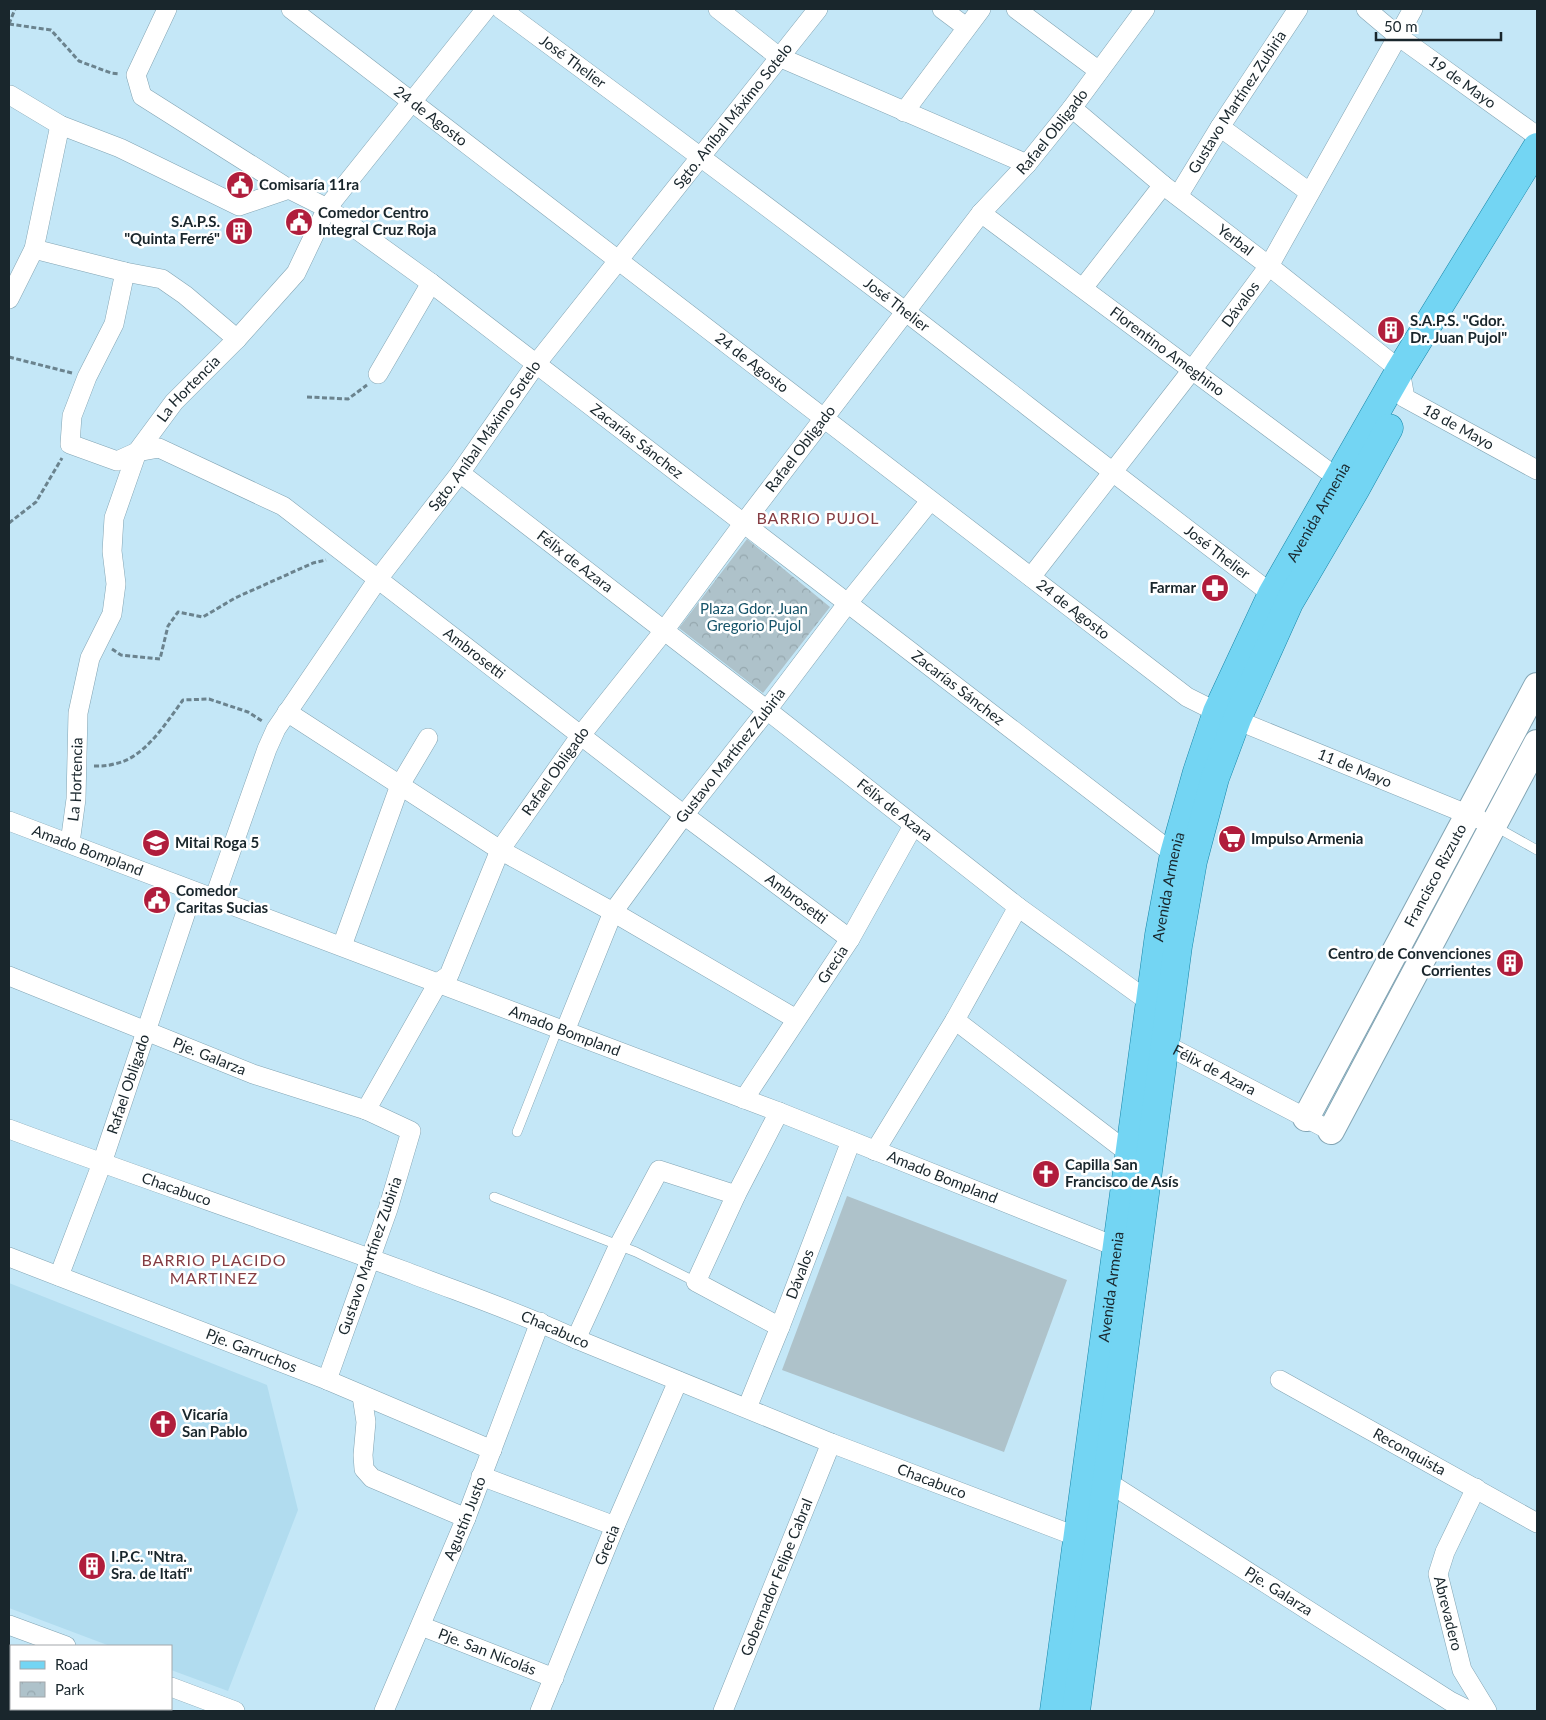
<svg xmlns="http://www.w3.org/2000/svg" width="1546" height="1720" viewBox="0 0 1546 1720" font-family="Lato,sans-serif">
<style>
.built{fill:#b1dcef}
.park{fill:url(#park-crowns)}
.pitch{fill:#aec2ca}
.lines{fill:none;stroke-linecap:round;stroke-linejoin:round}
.lane-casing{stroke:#82a4b3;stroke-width:10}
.street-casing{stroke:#82a4b3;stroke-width:20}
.secondary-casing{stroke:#82a4b3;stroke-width:28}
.primary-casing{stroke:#1786a8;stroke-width:29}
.path{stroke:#6b838e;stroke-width:3;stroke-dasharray:5 2.5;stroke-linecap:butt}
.lane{stroke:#fff;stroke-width:9}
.street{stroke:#fff;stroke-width:19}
.secondary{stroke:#fff;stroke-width:26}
.primary{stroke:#73d5f3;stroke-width:28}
.labels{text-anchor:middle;stroke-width:5;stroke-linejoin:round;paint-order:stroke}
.street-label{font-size:15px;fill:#19262c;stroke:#fff}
.poi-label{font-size:15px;font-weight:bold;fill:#19262c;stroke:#fff;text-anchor:start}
.park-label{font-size:15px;fill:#16546a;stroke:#fff}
.neighbourhood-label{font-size:16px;letter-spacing:1px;fill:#853d43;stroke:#fff}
</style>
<defs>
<pattern id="park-crowns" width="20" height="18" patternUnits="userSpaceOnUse" patternTransform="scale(1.25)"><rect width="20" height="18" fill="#aec2ca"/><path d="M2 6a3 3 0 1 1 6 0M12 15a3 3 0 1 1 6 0" fill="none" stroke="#95a7ae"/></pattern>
</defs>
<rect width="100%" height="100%" fill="#c4e7f7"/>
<polygon class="built" points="9,1283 267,1385 298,1510 228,1691 171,1670 171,1646 110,1646 9,1608"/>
<polygon class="park" points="747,539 830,607 763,693 679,628"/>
<polygon class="pitch" points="847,1196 1067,1280 1004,1452 782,1370"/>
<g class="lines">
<g class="lane-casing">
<g id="lane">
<polyline points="1496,827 1537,850"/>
<polyline points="517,1132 558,1028"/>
<polyline points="494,1197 636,1252 696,1282"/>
</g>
</g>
<g class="street-casing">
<g id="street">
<path id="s1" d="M167,9l-31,66 6,21 147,93 38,19 104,75 743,571 10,4"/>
<path id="s2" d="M291,9l896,688 30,15 262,107"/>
<path id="s3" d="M501,9c136,100 271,201 405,303 122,94 243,189 366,282l10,5"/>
<polyline points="718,9 779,57 1027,164"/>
<polyline points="942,9 966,27"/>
<polyline points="1016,9 1099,71"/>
<path id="s4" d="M1366,9l32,27 139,100"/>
<polyline points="10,95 60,125 120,148 239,206 289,189"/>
<path id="s5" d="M1072,108l91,77 106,81 131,104 5,28 132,72"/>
<polyline points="904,112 981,9"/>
<polyline points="1220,127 1309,192"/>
<path id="s6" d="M1178,196l42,-69 78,-118"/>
<path id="s7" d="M981,213l367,273"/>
<polyline points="34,249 125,272 162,279 185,295 237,339"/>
<path id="s8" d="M125,272l-11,52 -27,53 -15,39 -2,28 47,17 20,-9 22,-4 124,58 401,309 166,124"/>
<polyline points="1083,288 1163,185"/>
<polyline points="9,299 34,249 60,125"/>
<polyline points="378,374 431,283"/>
<path id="s9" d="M460,473l307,237 251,197 133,96 15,42 165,86"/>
<path id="s10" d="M1031,577l161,-207 77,-104 144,-257"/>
<polyline points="287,712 500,850 613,912 796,1019"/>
<path id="s11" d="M9,821l770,291 338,135 11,2"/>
<path id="s12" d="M70,843l6,-44 2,-86 12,-55 22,-44 4,-30 -4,-33 2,-33 23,-66 37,-50 63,-63 59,-66 31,-65 159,-199"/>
<path id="s13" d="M214,899l53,-150 9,-20 102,-150 82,-106 76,-109 282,-355"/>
<polyline points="342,946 400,785 428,738"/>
<path id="s14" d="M9,976l244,98 113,36 45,21 -23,78 -61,171"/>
<polyline points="955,1020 1130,1154 1139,1154"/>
<path id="s15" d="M565,1031l48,-119 71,-97 83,-105 80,-106 83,-103"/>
<path id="s16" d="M744,1099l106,-160 63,-113"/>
<path id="s17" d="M366,1110l72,-127 11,-8 51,-125 81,-115 82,-103 80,-108 238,-311 46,-49 45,-56 73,-99"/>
<polyline points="779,1112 736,1195 696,1282 780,1327"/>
<path id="s18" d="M9,1129c132,49 266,94 398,143 57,22 114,41 169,67l255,104 247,94 11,2"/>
<polyline points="875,1151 955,1020 1018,907"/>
<path id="s19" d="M9,1257l318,123 165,70"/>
<path id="s20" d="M59,1276l43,-113 91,-272"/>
<polyline points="576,1339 618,1247 659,1170 736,1195"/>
<path id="s21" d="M1280,1380l257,143"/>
<polyline points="362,1396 366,1422 363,1455 364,1469 372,1478 466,1518"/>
<path id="s22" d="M747,1408l33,-81 71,-186"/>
<polyline points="481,1476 615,1526"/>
<path id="s23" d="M1096,1480l10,1 344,220 20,10"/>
<path id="s24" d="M1476,1488l-31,64 -7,22 24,96 25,41"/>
<polyline points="9,1625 66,1646"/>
<path id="s25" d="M421,1626l133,52"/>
<polyline points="171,1687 235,1711"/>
<polyline points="9,1711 11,1705"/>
<path id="s26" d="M384,1711l82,-193 74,-196"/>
<path id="s27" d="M540,1711l75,-185 63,-145"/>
<path id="s28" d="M723,1711l108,-268"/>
</g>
</g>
<g class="secondary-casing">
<g id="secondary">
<path id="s29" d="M1306,1118l231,-432"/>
<polyline points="1331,1131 1537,743"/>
</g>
</g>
<g class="primary-casing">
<g id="primary">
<path id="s30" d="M1054,1711l105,-776 15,-81 23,-82 20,-60 55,-118 128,-224 137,-223"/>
<polyline points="1076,1711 1178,946 1193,861 1215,778 1237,719 1289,603 1355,490 1389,428"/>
</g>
</g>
<g class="path">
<polyline points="9,24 51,30 79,61 111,73 120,74"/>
<polyline points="9,24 15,9"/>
<polyline points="9,357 72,373"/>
<polyline points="307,397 348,399 367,385"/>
<polyline points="9,523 36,502 62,458"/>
<polyline points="112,649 121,655 160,659 168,626 178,612 203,617 235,598 313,563 326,560"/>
<path d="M94,766c7,0 13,0 20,-2 30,-5 52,-41 69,-64l26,-1 39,13 14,9"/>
</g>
<use href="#lane" class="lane"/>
<use href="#street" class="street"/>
<use href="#secondary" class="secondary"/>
<use href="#primary" class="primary"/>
</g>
<defs>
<g id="civic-disc" transform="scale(1.4375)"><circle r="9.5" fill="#b01d3c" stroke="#fff"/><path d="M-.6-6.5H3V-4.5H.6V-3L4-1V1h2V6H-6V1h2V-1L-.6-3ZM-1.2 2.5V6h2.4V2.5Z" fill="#fff"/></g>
<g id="building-disc" transform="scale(1.4375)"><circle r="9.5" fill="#b01d3c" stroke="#fff"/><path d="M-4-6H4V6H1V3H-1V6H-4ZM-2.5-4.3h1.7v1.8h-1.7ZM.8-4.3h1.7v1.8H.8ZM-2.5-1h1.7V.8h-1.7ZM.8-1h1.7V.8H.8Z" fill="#fff"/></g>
<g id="pharmacy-disc" transform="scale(1.4375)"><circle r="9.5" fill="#b01d3c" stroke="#fff"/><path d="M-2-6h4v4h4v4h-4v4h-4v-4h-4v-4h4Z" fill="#fff"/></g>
<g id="supermarket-disc" transform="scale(1.4375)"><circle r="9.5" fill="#b01d3c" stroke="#fff"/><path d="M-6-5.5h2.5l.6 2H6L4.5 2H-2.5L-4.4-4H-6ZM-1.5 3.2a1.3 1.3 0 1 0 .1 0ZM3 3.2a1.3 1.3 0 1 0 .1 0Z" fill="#fff"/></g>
<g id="school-disc" transform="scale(1.4375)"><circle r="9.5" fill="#b01d3c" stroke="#fff"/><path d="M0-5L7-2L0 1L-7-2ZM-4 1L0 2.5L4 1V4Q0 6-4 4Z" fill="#fff"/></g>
<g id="church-disc" transform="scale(1.4375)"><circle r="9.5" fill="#b01d3c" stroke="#fff"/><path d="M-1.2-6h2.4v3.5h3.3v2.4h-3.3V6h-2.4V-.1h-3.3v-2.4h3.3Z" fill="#fff"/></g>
</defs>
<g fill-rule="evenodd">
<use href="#civic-disc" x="240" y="185"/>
<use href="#civic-disc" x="299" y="222"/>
<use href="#building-disc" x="239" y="231"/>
<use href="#building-disc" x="1391" y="330"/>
<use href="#pharmacy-disc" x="1215" y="588"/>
<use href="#supermarket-disc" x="1232" y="839"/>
<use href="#school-disc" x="156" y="843"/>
<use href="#civic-disc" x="157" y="900"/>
<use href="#building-disc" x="1510" y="963"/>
<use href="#church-disc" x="1046" y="1174"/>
<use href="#church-disc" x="163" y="1424"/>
<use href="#building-disc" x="92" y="1566"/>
</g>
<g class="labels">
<g class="street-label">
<text dy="5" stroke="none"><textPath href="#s3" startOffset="89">José Thelier</textPath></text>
<text dy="5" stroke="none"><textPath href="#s4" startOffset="121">19 de Mayo</textPath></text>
<text dy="5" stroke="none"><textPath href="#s6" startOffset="111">Gustavo Martínez Zubiria</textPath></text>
<text dy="5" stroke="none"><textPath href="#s13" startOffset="946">Sgto. Aníbal Máximo Sotelo</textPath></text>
<text dy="5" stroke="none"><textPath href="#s2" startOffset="176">24 de Agosto</textPath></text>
<text dy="5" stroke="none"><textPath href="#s17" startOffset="1201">Rafael Obligado</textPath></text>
<text dy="5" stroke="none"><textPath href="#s5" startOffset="210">Yerbal</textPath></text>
<text dy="5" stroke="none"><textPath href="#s3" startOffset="494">José Thelier</textPath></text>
<text dy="5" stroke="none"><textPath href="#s10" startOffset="344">Dávalos</textPath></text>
<text dy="5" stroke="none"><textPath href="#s7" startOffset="232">Florentino Ameghino</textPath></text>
<text dy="5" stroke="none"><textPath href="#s2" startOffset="581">24 de Agosto</textPath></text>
<text dy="5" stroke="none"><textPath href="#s12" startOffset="484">La Hortencia</textPath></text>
<text dy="5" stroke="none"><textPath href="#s5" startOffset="509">18 de Mayo</textPath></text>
<text dy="5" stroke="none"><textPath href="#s13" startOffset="541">Sgto. Aníbal Máximo Sotelo</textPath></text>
<text dy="5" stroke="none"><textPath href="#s1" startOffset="699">Zacarías Sánchez</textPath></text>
<text dy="5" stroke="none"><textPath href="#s17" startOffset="796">Rafael Obligado</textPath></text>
<text dy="5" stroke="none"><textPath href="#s30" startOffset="1238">Avenida Armenia</textPath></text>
<text dy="5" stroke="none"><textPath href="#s3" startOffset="899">José Thelier</textPath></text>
<text dy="5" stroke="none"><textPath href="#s9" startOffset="145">Félix de Azara</textPath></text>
<text dy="5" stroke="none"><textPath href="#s2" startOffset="986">24 de Agosto</textPath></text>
<text dy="5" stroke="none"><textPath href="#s8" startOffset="655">Ambrosetti</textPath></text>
<text dy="5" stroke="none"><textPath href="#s1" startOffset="1104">Zacarías Sánchez</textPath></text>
<text dy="5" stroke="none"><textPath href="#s15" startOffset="324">Gustavo Martínez Zubiria</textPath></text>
<text dy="5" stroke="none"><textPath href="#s2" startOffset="1312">11 de Mayo</textPath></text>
<text dy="5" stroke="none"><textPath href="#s17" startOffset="391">Rafael Obligado</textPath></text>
<text dy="5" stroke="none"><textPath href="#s12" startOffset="64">La Hortencia</textPath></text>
<text dy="5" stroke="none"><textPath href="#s9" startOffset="550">Félix de Azara</textPath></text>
<text dy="5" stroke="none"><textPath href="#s11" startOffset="84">Amado Bompland</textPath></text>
<text dy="5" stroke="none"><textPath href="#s29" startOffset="275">Francisco Rizzuto</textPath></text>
<text dy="5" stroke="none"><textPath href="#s30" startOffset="832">Avenida Armenia</textPath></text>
<text dy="5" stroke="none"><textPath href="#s8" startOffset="1060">Ambrosetti</textPath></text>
<text dy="5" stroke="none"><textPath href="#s16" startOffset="161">Grecia</textPath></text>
<text dy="5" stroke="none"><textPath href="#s11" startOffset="594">Amado Bompland</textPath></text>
<text dy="5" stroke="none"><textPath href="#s14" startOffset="216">Pje. Galarza</textPath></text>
<text dy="5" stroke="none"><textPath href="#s9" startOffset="970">Félix de Azara</textPath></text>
<text dy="5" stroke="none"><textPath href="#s20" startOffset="204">Rafael Obligado</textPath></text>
<text dy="5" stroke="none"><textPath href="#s11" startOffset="999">Amado Bompland</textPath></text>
<text dy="5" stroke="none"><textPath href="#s18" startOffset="178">Chacabuco</textPath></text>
<text transform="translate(370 1256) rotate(-71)" y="5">Gustavo Martínez Zubiria</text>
<text dy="5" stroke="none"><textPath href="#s22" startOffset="144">Dávalos</textPath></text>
<text dy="5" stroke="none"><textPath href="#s30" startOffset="428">Avenida Armenia</textPath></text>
<text dy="5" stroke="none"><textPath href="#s18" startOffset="582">Chacabuco</textPath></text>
<text dy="5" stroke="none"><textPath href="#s19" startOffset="260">Pje. Garruchos</textPath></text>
<text dy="5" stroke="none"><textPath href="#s21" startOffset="148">Reconquista</textPath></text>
<text dy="5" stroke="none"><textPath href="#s18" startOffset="988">Chacabuco</textPath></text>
<text dy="5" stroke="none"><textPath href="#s26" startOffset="209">Agustín Justo</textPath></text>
<text dy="5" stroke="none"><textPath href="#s27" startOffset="179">Grecia</textPath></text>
<text dy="5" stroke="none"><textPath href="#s28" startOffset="144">Gobernador Felipe Cabral</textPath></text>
<text dy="5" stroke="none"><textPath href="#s23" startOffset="215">Pje. Galarza</textPath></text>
<text dy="5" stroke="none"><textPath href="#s24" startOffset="135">Abrevadero</textPath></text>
<text dy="5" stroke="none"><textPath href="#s25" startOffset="71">Pje. San Nicolás</textPath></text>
</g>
<g class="poi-label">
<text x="259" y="190">Comisaría 11ra</text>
<text x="318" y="218">Comedor Centro<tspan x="318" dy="17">Integral Cruz Roja</tspan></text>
<text x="220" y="227" text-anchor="end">S.A.P.S.<tspan x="220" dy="17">"Quinta Ferré"</tspan></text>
<text x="1410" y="326">S.A.P.S. "Gdor.<tspan x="1410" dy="17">Dr. Juan Pujol"</tspan></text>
<text x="1196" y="593" text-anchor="end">Farmar</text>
<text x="1251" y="844">Impulso Armenia</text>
<text x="175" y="848">Mitai Roga 5</text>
<text x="176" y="896">Comedor<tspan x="176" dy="17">Caritas Sucias</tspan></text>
<text x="1491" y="959" text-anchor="end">Centro de Convenciones<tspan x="1491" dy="17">Corrientes</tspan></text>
<text x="1065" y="1170">Capilla San<tspan x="1065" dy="17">Francisco de Asís</tspan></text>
<text x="182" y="1420">Vicaría<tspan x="182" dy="17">San Pablo</tspan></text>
<text x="111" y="1562">I.P.C. "Ntra.<tspan x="111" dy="17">Sra. de Itatí"</tspan></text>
</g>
<g class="park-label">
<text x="754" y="614">Plaza Gdor. Juan<tspan x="754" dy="17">Gregorio Pujol</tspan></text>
</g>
<g class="neighbourhood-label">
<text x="818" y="524">BARRIO PUJOL</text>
<text x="214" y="1266">BARRIO PLACIDO<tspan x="214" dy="18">MARTINEZ</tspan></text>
</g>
</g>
<rect width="1546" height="1720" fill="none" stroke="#19262c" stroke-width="20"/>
<rect x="10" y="1645" width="162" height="65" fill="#ffffff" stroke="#a3a8ab"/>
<rect x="20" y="1661" width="25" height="8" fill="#73d5f3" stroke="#a3a8ab"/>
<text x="55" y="1670" font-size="15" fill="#19262c">Road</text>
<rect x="20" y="1682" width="25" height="15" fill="url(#park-crowns)" stroke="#a3a8ab"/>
<text x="55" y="1695" font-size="15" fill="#19262c">Park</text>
<path d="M1376 32v8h125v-8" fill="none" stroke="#19262c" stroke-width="2.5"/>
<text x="1384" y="32" font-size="15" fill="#19262c" stroke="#ffffff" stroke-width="4" paint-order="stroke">50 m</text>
</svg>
